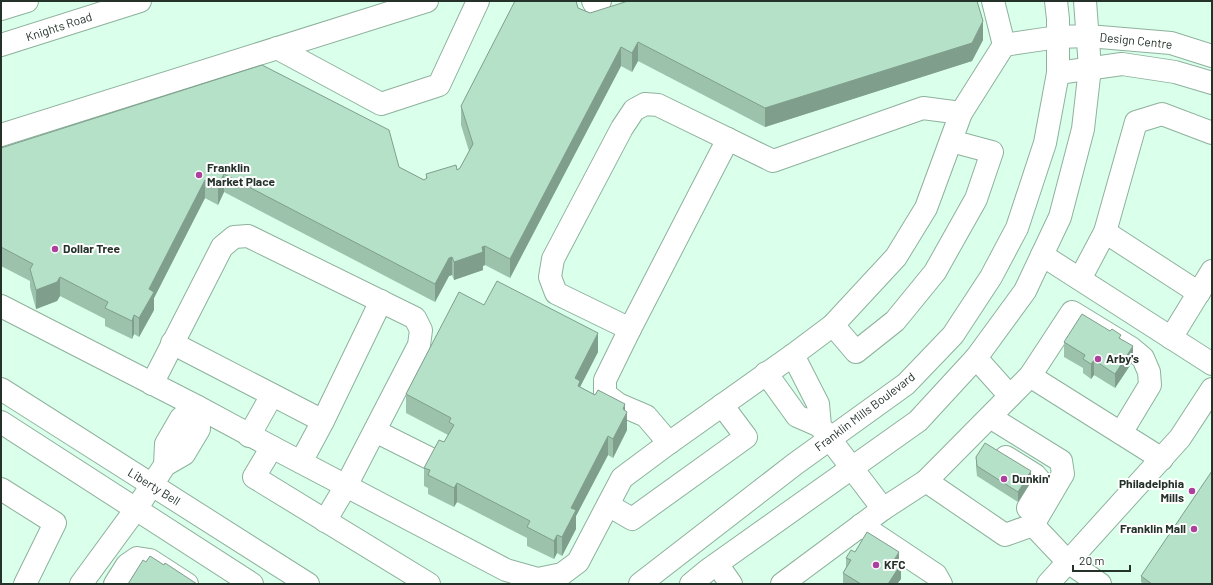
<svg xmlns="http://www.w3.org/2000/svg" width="1213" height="585" viewBox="0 0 1213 585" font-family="Barlow,sans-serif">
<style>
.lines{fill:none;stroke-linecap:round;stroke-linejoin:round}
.minor-casing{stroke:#8eb19d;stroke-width:24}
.major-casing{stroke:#8eb19d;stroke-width:24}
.minor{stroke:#fff;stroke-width:22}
.major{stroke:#fff;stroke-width:22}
.wall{fill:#9cc2ac}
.shaded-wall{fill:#7f9e8c}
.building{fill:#b5e1c8;stroke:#7f9e8c}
.poi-dot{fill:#ad3f9d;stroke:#fff;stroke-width:1.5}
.labels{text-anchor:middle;stroke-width:4;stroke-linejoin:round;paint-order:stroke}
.street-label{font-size:12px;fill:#24322a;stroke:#fff}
.poi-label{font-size:12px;font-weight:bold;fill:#24322a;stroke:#fff;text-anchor:start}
</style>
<rect width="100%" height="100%" fill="#daffea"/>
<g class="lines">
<g class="minor-casing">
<g id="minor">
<polyline points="593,1 594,3 600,1"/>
<polyline points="1004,45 1058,37 1088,36 1171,43 1212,56"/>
<polyline points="277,48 381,104 439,85 478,1"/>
<polyline points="1058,73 1122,64 1175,72 1212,83"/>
<polyline points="1,135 427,1"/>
<polyline points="1105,232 1199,293"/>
<polyline points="1042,255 1212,364"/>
<polyline points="1080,279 1105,232 1136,122 1162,114 1212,133"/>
<polyline points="1,306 198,407 272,447 506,570 538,579 562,574 578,562 622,478 669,443 793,355 833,325 896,257 926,208 961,113 1004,45 993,1"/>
<polyline points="833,325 856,352 895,321 935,272 976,199 992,152 951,141"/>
<polyline points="630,329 728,139"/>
<polyline points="1171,338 1212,271"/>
<polyline points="172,343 323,421 381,301"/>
<polyline points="793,355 818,404 820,426 883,509 926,481"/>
<polyline points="976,358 1010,396"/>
<polyline points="766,373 797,416 820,426"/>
<polyline points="1030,376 1162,459"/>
<polyline points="152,384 222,247 234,237 248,236 415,318 421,330 419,345 346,486 325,521"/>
<polyline points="1,389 308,584"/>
<polyline points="990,417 1061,461 1063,474 1033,525 1005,535 926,481 1030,376 1072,312 1131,348 1143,358 1149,372 1150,385 1121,433"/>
<polyline points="1,422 252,584"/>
<polyline points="375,431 431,459"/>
<polyline points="249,436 272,395"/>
<polyline points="669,443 646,416 618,404 605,394 605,380 630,329 556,293 550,277 553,259 622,128 634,110 645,104 658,105 773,161 923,108 961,113"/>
<polyline points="272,447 254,477 429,584"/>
<polyline points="1006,457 1035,475 1041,482 1040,488 1028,508"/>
<polyline points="301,462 323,421"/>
<polyline points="1,489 55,523 25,584"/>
<polyline points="608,505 632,519 746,437 722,405"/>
<polyline points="861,525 936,575 941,584"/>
<polyline points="1033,525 1068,562 1100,584"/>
<polyline points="717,564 731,584"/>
<polyline points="81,584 136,509 165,465 184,454 199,429 198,407 181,418 166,444 165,465"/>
<polyline points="115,584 127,565 137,558 150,560 187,584"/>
<polyline points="640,584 795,464 906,384 953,335 991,277 1017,228 1045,143 1058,73 1058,19 1056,1"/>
<polyline points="691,584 708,570 918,421 976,358 1025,291 1060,217 1083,129 1090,68 1085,1"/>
<polyline points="782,584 883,509"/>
<polyline points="1048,584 1180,438 1212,389"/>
</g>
</g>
<g class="major-casing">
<g id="major">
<polyline points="1,9 27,1"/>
<polyline points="1,45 140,1"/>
</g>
</g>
<use href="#minor" class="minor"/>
<use href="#major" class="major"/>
</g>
<g class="wall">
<polygon points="578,8 590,13 983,40 972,61 765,127 638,61 632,72 621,66 510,278 485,265 483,266 483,270 454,280 452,275 449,276 435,302 224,192 218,205 205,198 154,298 154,310 139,337 134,334 132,339 105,326 105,319 60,296 57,301 36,309 30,287 30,281 1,266 1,148 399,167 424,180 426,179 426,174 457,170 460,168 469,151 461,125 461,106"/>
<polygon points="484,305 598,352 580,387 625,410 627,430 613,458 608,455 576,516 576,529 562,556 557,553 554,559 527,546 527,538 457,502 454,507 428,494 428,488 424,486 424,468 444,442 448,435 406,413 406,394"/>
<polygon points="1110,331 1121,339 1133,361 1115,388 1094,375 1091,379 1083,373 1083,368 1064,357 1064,342"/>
<polygon points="976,457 1031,482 1018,502 977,476 976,467"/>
<polygon points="855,552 899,563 901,579 897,584 843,584 843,573 846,567 846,558"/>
<polygon points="1141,576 1212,584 1144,584 1141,582"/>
</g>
<g class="shaded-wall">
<polygon points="983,21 983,40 972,61 765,127 765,108"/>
<polygon points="638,42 638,61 632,72 632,53"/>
<polygon points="621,47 621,66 510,278 510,259"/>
<polygon points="224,174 224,192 218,205 218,186"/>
<polygon points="205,180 205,198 154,298 154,310 139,337 139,318 149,289"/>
<polygon points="485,246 485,265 483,266 483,270 454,280 454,262"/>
<polygon points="452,257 452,275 449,276 435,302 435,284 449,258"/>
<polygon points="60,277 60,296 57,301 36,309 36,290"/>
<polygon points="134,315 134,334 132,339 132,321"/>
<polygon points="598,333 598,352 580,387 580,400 575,378"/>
<polygon points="1133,346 1133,361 1115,388 1115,374"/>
<polygon points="1094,360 1094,375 1091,379 1091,364"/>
<polygon points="625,404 625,417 627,412 627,430 613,458 613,439"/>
<polygon points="608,436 608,455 576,516 576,529 562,556 562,537 571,508"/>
<polygon points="1031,471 1031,482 1018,502 1018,492"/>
<polygon points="457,483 457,502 454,507 454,488"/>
<polygon points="557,535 557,553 554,559 554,541"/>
<polygon points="899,552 899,567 894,560"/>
<polygon points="901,564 901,579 897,584 888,584"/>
</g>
<g class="building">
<polygon points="515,1 576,1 578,8 590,13 628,1 977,1 983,21 972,43 765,108 638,42 632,53 621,47 510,259 485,246 482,247 483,252 454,262 452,257 449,258 435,284 224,174 218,186 205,180 149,289 154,292 139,318 134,315 132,321 105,308 108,302 60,277 57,282 36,290 30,269 33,264 1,247 1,148 262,65 389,130 399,167 424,180 427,178 426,174 456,165 457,170 460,168 473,144 461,106"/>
<polygon points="497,281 598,333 575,378 580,381 578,386 595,395 598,390 625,404 623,409 627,412 613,439 608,436 571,508 576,510 562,537 557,535 554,541 527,527 530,521 457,483 454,488 428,475 430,470 424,468 439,440 444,442 454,425 449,422 451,418 406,394 459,292 484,305"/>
<polygon points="1082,314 1110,331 1112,329 1121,335 1119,338 1133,346 1115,374 1094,360 1091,364 1083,359 1085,355 1064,342"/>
<polygon points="985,443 1031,471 1018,492 977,466 976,457"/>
<polygon points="1212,471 1212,584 1152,584 1141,576"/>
<polygon points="867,532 899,552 894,560 901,564 888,584 861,584 843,573 851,560 846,558 851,550 855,552"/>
<polygon points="150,556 164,565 165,563 197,584 128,584 143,560 146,562"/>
</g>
<g class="poi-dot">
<circle cx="199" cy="175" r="4"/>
<circle cx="55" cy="249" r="4"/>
<circle cx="1098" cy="359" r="4"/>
<circle cx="1004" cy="479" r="4"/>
<circle cx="1192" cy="491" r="4"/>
<circle cx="1194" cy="529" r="4"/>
<circle cx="876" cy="565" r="4"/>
</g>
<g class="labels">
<g class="street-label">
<text transform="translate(59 27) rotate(-18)" y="4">Knights Road</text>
<text transform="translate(1136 41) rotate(6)" y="4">Design Centre</text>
<text transform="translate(865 412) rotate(-37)" y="4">Franklin Mills Boulevard</text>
<text transform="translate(154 487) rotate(32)" y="4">Liberty Bell</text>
</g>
<g class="poi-label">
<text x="207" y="172">Franklin<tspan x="207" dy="14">Market Place</tspan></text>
<text x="63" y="253">Dollar Tree</text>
<text x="1106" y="363">Arby's</text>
<text x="1012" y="483">Dunkin'</text>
<text x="1184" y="488" text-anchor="end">Philadelphia<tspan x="1184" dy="14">Mills</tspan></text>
<text x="1186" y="533" text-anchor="end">Franklin Mall</text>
<text x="884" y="569">KFC</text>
</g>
</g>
<rect width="1213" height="585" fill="none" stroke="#24322a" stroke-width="4"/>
<path d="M1073 565v6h57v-6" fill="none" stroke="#24322a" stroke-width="2"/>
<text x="1079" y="565" font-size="12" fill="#24322a" stroke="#ffffff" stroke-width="3" paint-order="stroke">20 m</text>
</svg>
